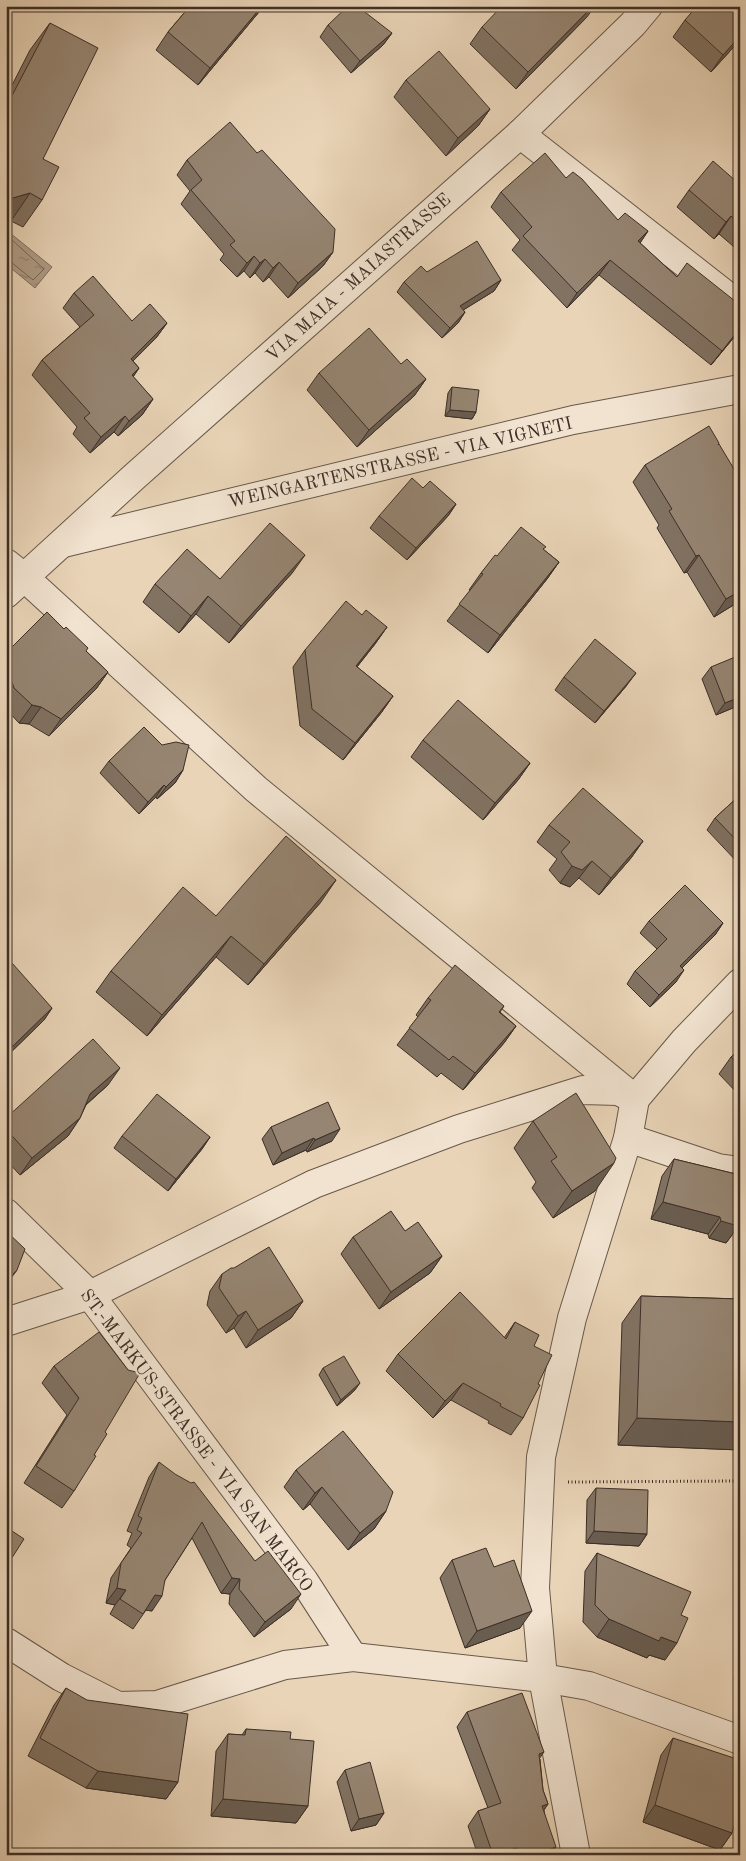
<svg xmlns="http://www.w3.org/2000/svg" width="746" height="1861" viewBox="0 0 746 1861" font-family="'Old Standard TT',serif">
<style>
.water{fill:url(#water-ripples);stroke:#817060}
.lines{fill:none;stroke-linecap:round;stroke-linejoin:round}
.shore{stroke:#766656;stroke-width:1}
.minor-casing{stroke:#68584b;stroke-width:30}
.path{stroke:#3d2f27;stroke-width:3;stroke-dasharray:1 2.5;stroke-linecap:butt}
.minor{stroke:#f1e3d0;stroke-width:28}
.wall{fill:#817262;stroke:#3d2f27}
.shaded-wall{fill:#695d50;stroke:#3d2f27}
.building{fill:#968572;stroke:#3d2f27}
.labels{text-anchor:middle;stroke-width:4.5;stroke-linejoin:round;paint-order:stroke}
.street-label{font-size:18px;fill:#3d2f27;stroke:#f1e3d0}
</style>
<defs>
<pattern id="water-ripples" width="26" height="14" patternUnits="userSpaceOnUse" patternTransform="scale(1.25)"><rect width="26" height="14" fill="#af9c86"/><path d="M2 4q2-2 4 0t4 0M15 11q2-2 4 0t4 0" fill="none" stroke="#90806e"/></pattern>
</defs>
<rect width="100%" height="100%" fill="#e9d4b7"/>
<filter id="stains"><feTurbulence type="fractalNoise" baseFrequency=".004" numOctaves="4"/><feColorMatrix values="0 0 0 0 .2 0 0 0 0 .09 0 0 0 0 .02 0 0 0 .5 -.17"/></filter>
<radialGradient id="worn" r=".72"><stop offset=".6" stop-color="#630" stop-opacity="0"/><stop offset="1" stop-color="#630" stop-opacity=".3"/></radialGradient>
<polygon class="water" points="10,233 52,267 35,288 6,264 6,238"/>
<g class="lines">
<polyline class="shore" points="6,240 12,240 44,269 33,280 11,262 6,261"/>
<g class="minor-casing">
<g id="minor">
<polyline points="520,134 740,306"/>
<polyline points="64,543 573,420 740,389"/>
<polyline points="6,563 25,578 256,789 635,1099"/>
<polyline points="6,594 134,477 520,134 633,24 648,6"/>
<polyline points="628,1138 718,1168 740,1171"/>
<polyline points="6,1213 90,1295 304,1581 353,1657"/>
<polyline points="6,1322 90,1295 314,1184 459,1129 583,1090 618,1091 629,1096"/>
<polyline points="6,1642 61,1677 118,1706 157,1705 285,1665 353,1657 543,1678 589,1686 740,1740"/>
<polyline points="576,1855 543,1678 535,1588 541,1457 572,1318 628,1138 635,1099 684,1041 740,983"/>
</g>
</g>
<polyline class="path" points="568,1482 740,1481"/>
<use href="#minor" class="minor"/>
</g>
<g class="wall">
<polygon points="190,6 264,6 198,85 156,50 168,32"/>
<polygon points="740,6 740,40 711,72 673,37 685,20"/>
<polygon points="587,17 516,89 470,44 482,27"/>
<polygon points="50,23 43,159 42,200 23,227 11,221 6,222 6,97 30,50"/>
<polygon points="328,25 392,33 383,45 351,73 320,37"/>
<polygon points="406,80 490,109 478,126 446,156 394,97"/>
<polygon points="187,160 333,252 323,266 288,298 269,277 263,282 255,273 250,278 244,271 237,277 220,260 224,254 181,204 190,191 177,175"/>
<polygon points="566,178 618,220 648,231 640,243 677,277 740,330 711,365 599,275 567,308 512,250 520,240 491,207 501,192"/>
<polygon points="740,178 740,252 719,234 714,239 677,207 689,190 737,182"/>
<polygon points="427,272 501,280 494,291 463,310 465,312 458,323 442,338 397,292 404,282"/>
<polygon points="74,293 132,321 167,323 156,338 133,361 139,368 133,377 153,399 142,415 118,436 114,432 90,453 73,434 77,427 32,375 42,360 80,327 63,308"/>
<polygon points="401,364 426,379 414,396 357,447 307,390 319,373"/>
<polygon points="452,387 476,412 472,419 445,416 448,393"/>
<polygon points="718,445 740,479 740,601 714,617 687,572 684,573 657,528 659,525 633,482 645,465"/>
<polygon points="423,488 456,504 448,516 407,560 370,528 379,516"/>
<polygon points="544,550 559,562 547,579 488,653 447,621 470,591 469,590 481,573 497,556"/>
<polygon points="293,572 229,643 196,614 179,633 143,602 155,584 220,579"/>
<polygon points="362,615 387,627 375,644 357,667 393,696 381,713 343,760 300,726 293,667 305,650"/>
<polygon points="86,651 108,672 96,689 49,736 29,724 19,723 6,709 6,653"/>
<polygon points="711,667 740,705 716,715 702,679"/>
<polygon points="564,677 627,685 595,723 555,690"/>
<polygon points="423,740 530,763 518,780 483,820 411,757"/>
<polygon points="162,745 183,770 175,783 157,799 156,797 139,814 100,773 109,761"/>
<polygon points="740,795 740,865 707,830 715,818"/>
<polygon points="549,825 643,841 631,858 599,895 579,878 570,887 560,883 549,870 557,859 537,842"/>
<polygon points="321,902 248,985 216,957 147,1036 96,992 111,971 216,916"/>
<polygon points="649,921 723,923 715,935 682,968 676,982 650,1007 627,984 635,971 657,949 640,933"/>
<polygon points="6,968 52,1008 44,1020 6,1057"/>
<polygon points="428,998 504,1006 500,1012 516,1026 504,1043 463,1090 441,1073 437,1077 397,1045 418,1017 416,1015"/>
<polygon points="740,1049 740,1096 719,1074 731,1057"/>
<polygon points="108,1085 86,1105 80,1118 68,1136 20,1175 6,1160 6,1118"/>
<polygon points="533,1121 595,1191 553,1218 532,1188 536,1182 514,1148"/>
<polygon points="271,1127 332,1141 307,1152 306,1150 273,1165 262,1139"/>
<polygon points="122,1136 210,1137 202,1149 168,1191 114,1148"/>
<polygon points="674,1159 740,1175 732,1235 726,1243 709,1238 708,1234 651,1219 662,1176"/>
<polygon points="405,1231 442,1256 430,1273 379,1309 341,1254 353,1237"/>
<polygon points="222,1274 303,1301 291,1318 246,1348 234,1328 226,1333 207,1305 210,1291"/>
<polygon points="641,1296 740,1299 740,1450 618,1445 622,1323"/>
<polygon points="515,1322 534,1346 538,1384 523,1418 511,1435 488,1423 489,1421 451,1400 433,1418 386,1371 398,1354 504,1338"/>
<polygon points="54,1366 105,1432 94,1455 74,1491 62,1508 24,1483 67,1415 42,1383"/>
<polygon points="323,1368 355,1390 337,1406 319,1375"/>
<polygon points="159,1462 291,1609 254,1637 229,1604 230,1594 221,1593 192,1538 165,1580 152,1611 146,1610 133,1629 110,1614 115,1605 106,1603 111,1578 131,1548 127,1545 132,1533 127,1531 149,1477"/>
<polygon points="296,1470 386,1511 374,1529 348,1550 310,1504 303,1510 284,1487"/>
<polygon points="596,1488 647,1534 639,1546 586,1543 587,1500"/>
<polygon points="740,1498 740,1534 737,1534 737,1502"/>
<polygon points="597,1553 681,1615 665,1660 649,1655 647,1658 597,1637 583,1622 585,1571"/>
<polygon points="452,1560 494,1567 520,1628 465,1648 440,1578"/>
<polygon points="740,1666 740,1682 734,1680"/>
<polygon points="66,1688 178,1782 166,1799 86,1788 28,1756 54,1705"/>
<polygon points="467,1712 540,1759 543,1790 548,1804 544,1810 551,1855 478,1855 468,1826 478,1811 488,1808 457,1727"/>
<polygon points="246,1729 290,1739 308,1806 296,1823 211,1816 216,1751 228,1734 242,1735"/>
<polygon points="673,1738 732,1833 720,1850 643,1822 661,1755"/>
<polygon points="345,1770 384,1813 376,1825 351,1831 337,1782"/>
</g>
<g class="shaded-wall">
<polygon points="262,6 264,6 198,85 210,68"/>
<polygon points="593,6 595,6 587,17 516,89 528,72"/>
<polygon points="392,33 383,45 351,73 360,61"/>
<polygon points="740,36 740,40 711,72 723,55"/>
<polygon points="490,109 478,126 446,156 458,138"/>
<polygon points="30,193 11,221 6,222 6,200"/>
<polygon points="731,216 719,234 714,239 726,222"/>
<polygon points="648,231 638,246 638,241"/>
<polygon points="333,252 323,266 288,298 298,283"/>
<polygon points="254,256 244,271 237,277 247,263"/>
<polygon points="265,259 255,273 250,278 260,263"/>
<polygon points="610,260 599,275 567,308 577,293"/>
<polygon points="279,262 269,277 263,282 273,268"/>
<polygon points="501,280 494,291 452,317 460,306"/>
<polygon points="465,312 458,323 442,338 450,328"/>
<polygon points="167,323 156,338 120,374 131,359"/>
<polygon points="740,328 740,330 711,365 722,351"/>
<polygon points="139,368 128,384 132,375"/>
<polygon points="426,379 414,396 357,447 369,430"/>
<polygon points="153,399 142,415 118,436 129,421"/>
<polygon points="450,410 476,412 472,419 445,416"/>
<polygon points="125,416 114,432 90,453 101,437"/>
<polygon points="456,504 448,516 407,560 416,548"/>
<polygon points="305,555 293,572 229,643 241,626"/>
<polygon points="699,555 687,572 684,573 696,556"/>
<polygon points="559,562 547,579 488,653 500,635"/>
<polygon points="740,591 740,601 714,617 726,599"/>
<polygon points="208,596 196,614 179,633 191,616"/>
<polygon points="387,627 375,644 344,683 356,666"/>
<polygon points="108,672 96,689 49,736 61,719"/>
<polygon points="636,673 627,685 595,723 604,711"/>
<polygon points="393,696 381,713 343,760 355,743"/>
<polygon points="740,697 740,705 716,715 725,703"/>
<polygon points="32,705 41,707 29,724 19,723"/>
<polygon points="530,763 518,780 483,820 495,803"/>
<polygon points="183,770 175,783 157,799 166,787"/>
<polygon points="164,785 156,797 139,814 148,802"/>
<polygon points="643,841 631,858 599,895 611,878"/>
<polygon points="592,861 579,878 570,887 560,883 572,866"/>
<polygon points="336,880 321,902 248,985 264,964"/>
<polygon points="723,923 715,935 672,978 680,966"/>
<polygon points="231,936 216,957 147,1036 162,1015"/>
<polygon points="684,970 676,982 650,1007 659,995"/>
<polygon points="52,1008 44,1020 6,1057 13,1046"/>
<polygon points="516,1026 504,1043 463,1090 475,1073"/>
<polygon points="120,1068 108,1085 78,1111 90,1094"/>
<polygon points="80,1118 68,1136 20,1175 32,1158"/>
<polygon points="340,1129 332,1141 307,1152 315,1140"/>
<polygon points="210,1137 202,1149 168,1191 176,1179"/>
<polygon points="314,1138 306,1150 273,1165 282,1153"/>
<polygon points="614,1163 595,1191 553,1218 572,1191"/>
<polygon points="663,1202 720,1217 708,1234 651,1219"/>
<polygon points="721,1221 740,1223 732,1235 726,1243 709,1238"/>
<polygon points="442,1256 430,1273 379,1309 391,1292"/>
<polygon points="17,1270 6,1285 6,1282"/>
<polygon points="303,1301 291,1318 246,1348 258,1330"/>
<polygon points="246,1311 234,1328 226,1333 238,1316"/>
<polygon points="360,1383 355,1390 337,1406 341,1400"/>
<polygon points="463,1383 451,1400 433,1418 445,1401"/>
<polygon points="637,1418 740,1422 740,1450 618,1445"/>
<polygon points="322,1487 310,1504 303,1510 315,1493"/>
<polygon points="386,1511 374,1529 348,1550 360,1533"/>
<polygon points="594,1531 647,1534 639,1546 586,1543"/>
<polygon points="232,1578 240,1579 230,1594 221,1593"/>
<polygon points="117,1588 126,1590 115,1605 106,1603"/>
<polygon points="301,1594 291,1609 254,1637 265,1622"/>
<polygon points="155,1595 162,1596 152,1611 145,1610"/>
<polygon points="532,1611 520,1628 465,1648 477,1631"/>
<polygon points="609,1619 661,1637 677,1643 665,1660 649,1655 647,1658 597,1637"/>
<polygon points="740,1672 740,1682 734,1680"/>
<polygon points="544,1752 534,1766 539,1754"/>
<polygon points="98,1771 178,1782 166,1799 86,1788"/>
<polygon points="223,1799 308,1806 296,1823 211,1816"/>
<polygon points="548,1804 538,1818 542,1806"/>
<polygon points="655,1805 732,1833 720,1850 643,1822"/>
<polygon points="384,1813 376,1825 351,1831 359,1819"/>
<polygon points="556,1847 551,1855 535,1855"/>
<polygon points="516,1848 512,1855 497,1855"/>
</g>
<g class="building">
<polygon points="190,6 262,6 210,68 168,32"/>
<polygon points="348,6 357,6 392,33 360,61 328,25"/>
<polygon points="502,6 593,6 528,72 482,27"/>
<polygon points="697,6 740,6 740,36 723,55 685,20"/>
<polygon points="50,23 98,48 43,159 59,167 42,200 30,193 6,200 6,107"/>
<polygon points="439,51 490,109 458,138 406,80"/>
<polygon points="230,122 257,153 262,150 335,229 333,252 298,283 279,262 273,268 265,259 260,263 254,256 247,263 230,245 235,241 191,190 202,180 187,160"/>
<polygon points="545,153 566,178 573,172 582,179 618,220 625,213 648,231 638,241 677,277 687,263 740,305 740,328 722,351 610,260 577,293 523,236 532,227 501,192"/>
<polygon points="713,161 737,182 740,178 740,224 731,216 726,222 689,190"/>
<polygon points="477,241 501,280 460,306 465,312 450,328 404,282 421,266 427,272"/>
<polygon points="93,276 132,321 150,304 167,323 131,359 139,368 132,375 153,399 129,421 125,416 101,437 84,418 90,413 42,360 94,315 74,293"/>
<polygon points="369,328 401,364 407,359 426,379 369,430 319,373"/>
<polygon points="452,387 479,390 476,412 450,410"/>
<polygon points="709,426 719,443 718,445 719,444 740,479 740,591 726,599 699,555 696,556 669,511 672,509 645,465"/>
<polygon points="412,478 423,488 430,481 456,504 416,548 379,516"/>
<polygon points="270,523 305,555 241,626 208,596 191,616 155,584 187,549 220,579"/>
<polygon points="521,527 546,547 543,549 559,562 500,635 459,604 483,574 481,573 495,555 497,556"/>
<polygon points="346,601 362,615 366,610 387,627 356,666 393,696 355,743 312,709 305,650"/>
<polygon points="47,612 64,629 66,627 88,648 86,651 108,672 61,719 41,707 32,705 14,688 12,682 6,676 6,653"/>
<polygon points="595,639 636,673 604,711 564,677"/>
<polygon points="740,655 740,697 725,703 711,667"/>
<polygon points="458,700 530,763 495,803 423,740"/>
<polygon points="144,727 162,745 176,742 189,745 183,770 166,787 164,785 148,802 109,761"/>
<polygon points="583,788 643,841 611,878 592,861 582,870 572,866 561,852 570,842 549,825"/>
<polygon points="740,795 740,844 715,818"/>
<polygon points="286,836 336,880 264,964 231,936 162,1015 111,971 183,887 216,916"/>
<polygon points="685,885 723,923 680,966 684,970 659,995 635,971 667,939 649,921"/>
<polygon points="12,963 52,1008 13,1046 6,1041 6,968"/>
<polygon points="455,965 504,1006 499,1012 516,1026 475,1073 453,1056 449,1060 409,1028 431,1000 428,998"/>
<polygon points="93,1039 120,1068 90,1094 80,1118 32,1158 6,1129 6,1118"/>
<polygon points="740,1049 740,1066 731,1057"/>
<polygon points="576,1093 616,1158 614,1163 572,1191 551,1161 557,1157 533,1121"/>
<polygon points="157,1094 210,1137 176,1179 122,1136"/>
<polygon points="328,1102 340,1129 315,1140 314,1138 282,1153 271,1127"/>
<polygon points="674,1159 740,1175 740,1223 738,1226 721,1221 720,1217 663,1202"/>
<polygon points="391,1211 405,1231 418,1222 442,1256 391,1292 353,1237"/>
<polygon points="6,1231 25,1249 17,1270 6,1282"/>
<polygon points="269,1247 303,1301 258,1330 246,1311 238,1316 219,1288 222,1274 231,1268 234,1268"/>
<polygon points="460,1292 506,1339 515,1322 539,1335 534,1346 552,1355 538,1384 540,1385 523,1418 500,1406 501,1404 463,1383 445,1401 398,1354"/>
<polygon points="641,1296 740,1299 740,1422 637,1418"/>
<polygon points="99,1332 128,1370 140,1373 105,1432 107,1434 94,1455 96,1456 74,1491 36,1466 79,1398 54,1366"/>
<polygon points="344,1356 360,1383 341,1400 323,1368"/>
<polygon points="343,1431 393,1492 386,1511 360,1533 322,1487 315,1493 296,1470"/>
<polygon points="159,1462 175,1474 191,1483 194,1482 255,1561 268,1551 301,1594 265,1622 239,1589 240,1579 232,1578 202,1522 165,1580 162,1596 155,1595 143,1614 120,1599 126,1590 117,1588 121,1563 142,1533 137,1530 142,1518 138,1516"/>
<polygon points="596,1488 648,1490 647,1534 594,1531"/>
<polygon points="6,1527 24,1539 6,1567"/>
<polygon points="486,1548 494,1567 514,1560 532,1611 477,1631 452,1560"/>
<polygon points="597,1553 691,1592 681,1615 688,1618 677,1643 661,1637 659,1641 609,1619 595,1605"/>
<polygon points="66,1688 87,1700 188,1714 178,1782 98,1771 40,1738"/>
<polygon points="522,1693 544,1752 539,1754 543,1790 548,1804 542,1806 556,1847 535,1855 519,1855 516,1848 497,1855 493,1855 478,1811 501,1803 467,1712"/>
<polygon points="246,1729 291,1732 290,1739 314,1741 308,1806 223,1799 228,1734 245,1735"/>
<polygon points="673,1738 740,1760 740,1807 732,1833 655,1805"/>
<polygon points="370,1762 384,1813 359,1819 345,1770"/>
</g>
<g class="labels">
<g class="street-label">
<text transform="translate(358 277) rotate(-42)" y="6">VIA MAIA - MAIASTRASSE</text>
<text transform="translate(400 462) rotate(-13)" y="6">WEINGARTENSTRASSE - VIA VIGNETI</text>
<text transform="translate(197 1440) rotate(53)" y="6">ST.-MARKUS-STRASSE - VIA SAN MARCO</text>
</g>
</g>
<rect width="746" height="1861" fill="none" stroke="#e9d4b7" stroke-width="25"/>
<rect x="8" y="8" width="731" height="1846" fill="none" stroke="#3d2f27" stroke-width="2.5"/>
<rect x="12" y="12" width="721" height="1836" fill="none" stroke="#3d2f27"/>
<rect width="100%" height="100%" filter="url(#stains)"/>
<rect width="100%" height="100%" fill="url(#worn)"/>
</svg>
